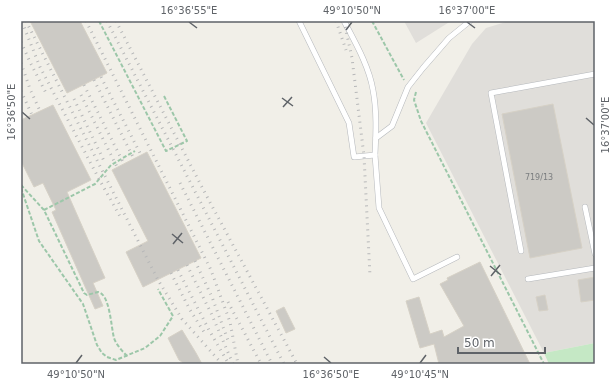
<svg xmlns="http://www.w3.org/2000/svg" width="616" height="385" viewBox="0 0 616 385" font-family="'DejaVu Sans',sans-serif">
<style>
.industrial{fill:#e0deda}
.green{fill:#c5e8c5}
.building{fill:#cccac5;stroke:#d6d1c6}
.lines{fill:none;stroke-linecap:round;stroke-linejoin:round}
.lane-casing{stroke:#b5b8bc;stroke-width:6}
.path{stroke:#9cc7a9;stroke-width:2;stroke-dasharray:4 2;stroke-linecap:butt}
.lane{stroke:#fff;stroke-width:5}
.rail{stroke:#b6b7b8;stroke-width:3;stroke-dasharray:1 5;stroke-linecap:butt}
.ticks{fill:none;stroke:#5f6368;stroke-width:1.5}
.labels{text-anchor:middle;stroke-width:3;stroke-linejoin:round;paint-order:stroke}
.number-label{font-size:8px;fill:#7a7d7f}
.neatline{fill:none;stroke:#5f6368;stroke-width:1.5}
.ticks-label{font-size:10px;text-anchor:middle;fill:#5f6368}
</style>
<rect width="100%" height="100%" fill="#f1efe8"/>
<g class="industrial">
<polygon points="404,21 451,21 416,43"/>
<polygon points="509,21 595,21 595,343 544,353 426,123 472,44 486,28"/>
</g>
<polygon class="green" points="595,343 595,364 549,364 544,353"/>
<g class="building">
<polygon points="30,21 80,21 107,73 67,93"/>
<polygon points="553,104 582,248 530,258 502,114"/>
<polygon points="53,105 91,180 67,192 105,278 93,283 103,306 95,309 52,212 56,210 43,183 34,187 21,161 21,120"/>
<polygon points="147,152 201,258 143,287 126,252 148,241 112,170"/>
<polygon points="480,262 530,364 439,364 434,344 420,348 406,301 419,297 430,334 442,330 444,337 464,326 440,284 448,280 447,278"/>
<polygon points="595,277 595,300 581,302 578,280"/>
<polygon points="545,295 548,310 539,311 536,297"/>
<polygon points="284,307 295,329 286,333 276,311"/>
<polygon points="182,330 196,353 202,364 185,364 179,360 168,338"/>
</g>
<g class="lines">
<g class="lane-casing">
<g id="lane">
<path d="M299,21l50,102 5,34 21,-2c1,-22 2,-44 -2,-65 -4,-24 -18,-48 -29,-69"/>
<polyline points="376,138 392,126 408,87 423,68 449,38 470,21"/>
<polyline points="375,155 379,208 413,279 457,257"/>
<polyline points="585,207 595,254"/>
<polyline points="521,251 491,93 595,74"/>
<polyline points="528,279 595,268"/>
</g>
</g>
<g class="path">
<polyline points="99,21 166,151 187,141 164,96"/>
<polyline points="372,21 404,80"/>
<polyline points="416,92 414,100 421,121 544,364"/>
<path d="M21,185l23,25 40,83 3,2 11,-3c12,2 13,35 16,46 2,6 8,13 13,18"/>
<polyline points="21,188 39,241 83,304 97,345 102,353 107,357 116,360 145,348 160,336 173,316 158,289"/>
<polyline points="44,210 95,184 111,165 135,151"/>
</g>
<use href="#lane" class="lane"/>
<g class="rail">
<polyline points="26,21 158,280 182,319 222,364"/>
<polyline points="86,21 211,270 230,322 238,364"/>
<polyline points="107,21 284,364"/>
<polyline points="116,21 205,193 297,364"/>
<polyline points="336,21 346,50"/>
<polyline points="344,21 352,58 364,156 370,276"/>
<polyline points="22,22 40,67 99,179 122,220"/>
<polyline points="21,42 30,62 47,95"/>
<polyline points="21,63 30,89 40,111"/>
<polyline points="101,77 141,155"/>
<polyline points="94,80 134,159"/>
<polyline points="84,85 124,164"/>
<polyline points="21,91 32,115"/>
<polyline points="81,95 117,167"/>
<polyline points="74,99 105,163"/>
<polyline points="180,183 272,364"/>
<polyline points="195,261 212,297 229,343"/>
<polyline points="187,265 211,313 233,364"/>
<polyline points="178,270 209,330 227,361"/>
<polyline points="171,273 190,310 206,335"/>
<polyline points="228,302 261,364"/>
</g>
</g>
<path class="ticks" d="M189,22l8,6M467,22l8,6M346,30l6,-8M282,98l11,8M283,107l9,-10M22,112l8,7M586,118l8,7M172,234l11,9M173,244l9,-11M490,266l11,9M491,276l9,-11M324,357l7,6M76,363l6,-8M420,363l6,-8"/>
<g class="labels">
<g class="number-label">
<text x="539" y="180">719/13</text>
</g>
</g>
<rect width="616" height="385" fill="none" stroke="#ffffff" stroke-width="44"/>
<path d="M458 347v6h87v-6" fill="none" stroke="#5f6368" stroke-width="2"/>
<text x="464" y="347" font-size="12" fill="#5f6368" stroke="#ffffff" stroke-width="3" paint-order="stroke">50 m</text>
<rect x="22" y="22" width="572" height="341" class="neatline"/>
<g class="ticks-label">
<text x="189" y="14">16°36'55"E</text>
<text x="352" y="14">49°10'50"N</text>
<text x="467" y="14">16°37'00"E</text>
<text transform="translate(11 112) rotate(-90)" y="4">16°36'50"E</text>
<text transform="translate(605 125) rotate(-90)" y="4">16°37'00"E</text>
<text x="76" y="378">49°10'50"N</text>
<text x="331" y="378">16°36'50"E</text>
<text x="420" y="378">49°10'45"N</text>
</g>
</svg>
